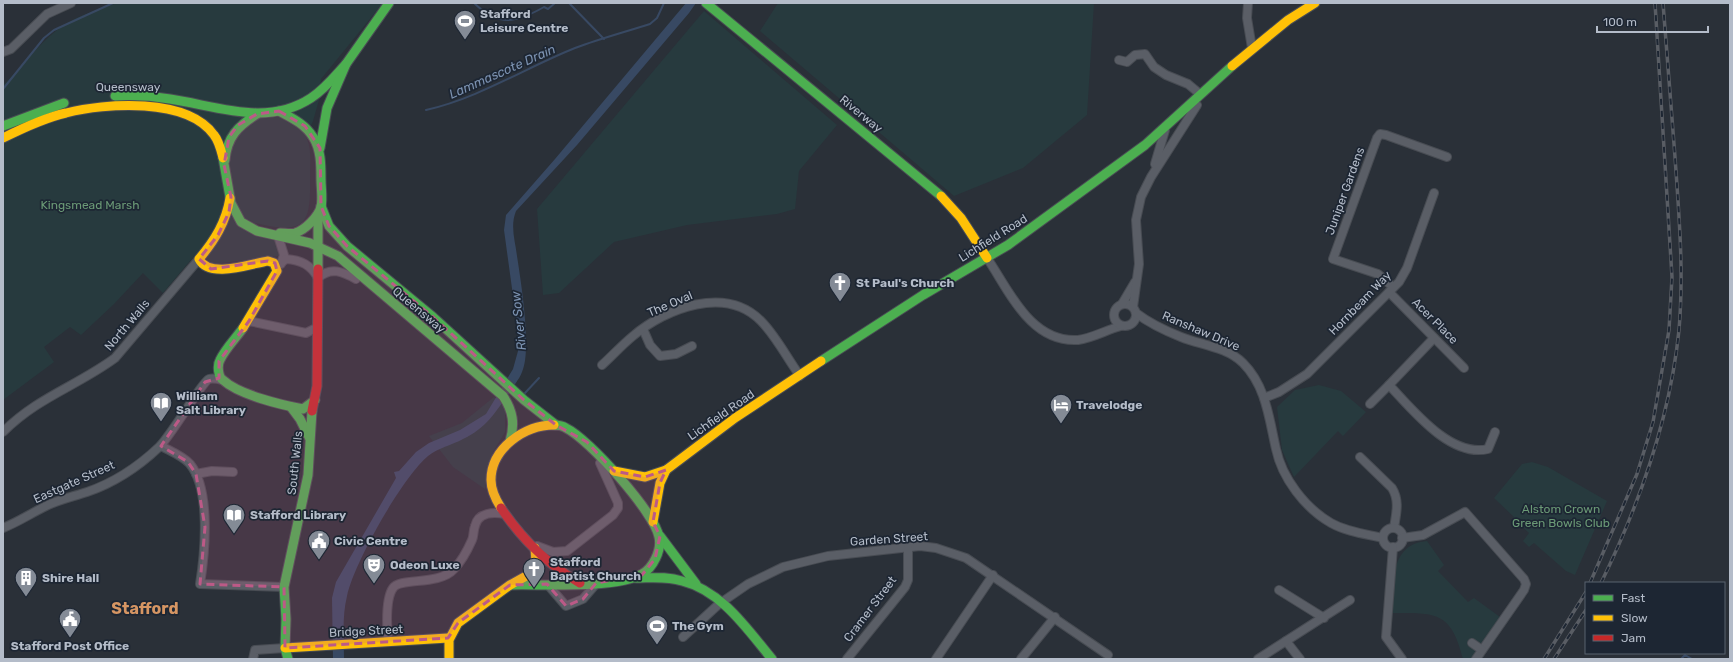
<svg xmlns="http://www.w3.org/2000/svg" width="1733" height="662" viewBox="0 0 1733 662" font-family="Rubik,sans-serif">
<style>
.green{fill:#273a3e}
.water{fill:#384963}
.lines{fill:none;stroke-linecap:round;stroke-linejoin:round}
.stream{stroke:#384963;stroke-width:2}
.street-casing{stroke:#484c53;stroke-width:10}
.fast-casing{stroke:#484c53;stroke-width:11}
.slow-casing{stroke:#484c53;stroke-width:11}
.jam-casing{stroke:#484c53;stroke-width:11}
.street{stroke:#5a5e66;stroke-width:8}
.fast{stroke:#4caf50;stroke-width:9}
.slow{stroke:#ffc107;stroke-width:9}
.jam{stroke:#c62828;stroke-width:9}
.rail-casing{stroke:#595d64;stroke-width:3.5}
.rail{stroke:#1d2633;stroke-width:2;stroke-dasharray:6;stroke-linecap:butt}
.marked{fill:#bc5a87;fill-opacity:0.2;stroke:#bc5a87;stroke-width:3;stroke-dasharray:8 5;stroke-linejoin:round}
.labels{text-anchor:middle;stroke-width:3.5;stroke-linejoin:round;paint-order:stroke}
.poi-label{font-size:12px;font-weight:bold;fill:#b4bcc9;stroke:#1d2633;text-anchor:start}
.street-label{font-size:12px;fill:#b4bcc9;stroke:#1d2633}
.park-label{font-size:12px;fill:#6b9a76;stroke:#1d2633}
.water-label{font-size:13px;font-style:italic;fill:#7c92b1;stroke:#1d2633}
.district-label{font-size:16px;font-weight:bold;fill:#d59563;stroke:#1d2633}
</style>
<rect width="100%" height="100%" fill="#2a3038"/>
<g class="green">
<path d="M116,3h267l-62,76 -2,21 -6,21 -7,16c6,11 4,26 4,39 1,49 -4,59 -55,47l20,18 5,13 -2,2 -64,8 -7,-4 -1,-18 -43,51 -20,-20 -29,31 -33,31 -11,-8 -26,20 10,15 -51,38v-315c19,-18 34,-39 54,-55 16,-13 40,-20 59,-27z"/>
<polygon points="778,3 1094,3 1087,115 1023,168 954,196 760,31"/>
<polygon points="704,11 837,125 799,171 795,209 777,214 687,225 614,242 559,293 543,295 537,209"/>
<polygon points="1319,385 1341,391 1366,412 1343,436 1338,431 1294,477 1282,450 1277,407 1295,390"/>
<polygon points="494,397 505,407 505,432 493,452 485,489 453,467 429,436 462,423"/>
<polygon points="1532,462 1548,467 1607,501 1575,575 1566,571 1534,543 1529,547 1523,541 1529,533 1513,518 1514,517 1494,498 1522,464"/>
<path d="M1427,541l17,24 -6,6 30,31 6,-4 26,19 -28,42h-9c-12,-48 -27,-46 -72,-46 3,-29 -2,-69 36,-72z"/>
</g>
<path class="water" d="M686,3h10l-7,10 -112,132 -61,66c-6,15 -1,29 1,45 4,26 15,94 5,116 -3,8 -9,14 -13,21 -14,20 -23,35 -46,46 -11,6 -25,9 -35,17 -26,22 -74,107 -81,140 -5,20 -3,42 -3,63h-11l-1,-61 4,-16 60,-104 -2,-6 5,-1 17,-19 13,-9 31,-13 26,-16 27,-45 5,-18 -1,-26 -13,-95 2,-15 49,-56z"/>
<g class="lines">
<g class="stream">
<path d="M474,3c25,24 42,20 70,4l4,2 7,-6"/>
<polyline points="569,3 604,39"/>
<polyline points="3,89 44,38 54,30 113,3"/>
<path d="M426,110c53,-12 99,-42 149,-62 24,-9 50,-16 75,-24l7,-6 7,-15"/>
<polyline points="525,393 539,378"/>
<polyline points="1681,659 1685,655 1692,659"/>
</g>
<g class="street-casing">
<g id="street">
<polyline points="1248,3 1247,18 1252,48"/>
<polyline points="3,52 11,49 47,14 71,3"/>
<polyline points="1119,60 1127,62 1135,55 1145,54 1154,67 1166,75 1188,84 1200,94"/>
<polyline points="1155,164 1165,130"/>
<polyline points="278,236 284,255 281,264"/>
<path d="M987,258c22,32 43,85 91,82 15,-2 28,-10 43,-14"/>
<path d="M282,262l4,-3c15,1 25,6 32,19 13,-12 25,-6 38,1"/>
<polyline points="1393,287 1378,274 1333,259 1377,138 1380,134 1386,135 1447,157"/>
<polyline points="1389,292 1464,368"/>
<circle cx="1125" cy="315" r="11"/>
<polyline points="1122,304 1135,282"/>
<polyline points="1133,307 1139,264 1136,220 1141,197 1151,177 1197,105"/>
<path d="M1136,313c13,10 30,18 45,24 20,8 46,10 62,26 23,23 26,55 33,86 6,29 29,59 55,74 16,9 35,11 52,15"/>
<polyline points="249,321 306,333 318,327"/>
<polyline points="643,329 650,345 660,356 676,354 692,346"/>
<path d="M1434,338l-45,47c23,24 61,73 99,64l7,-17"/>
<path d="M602,365c10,-9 20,-20 31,-29 33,-28 93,-51 128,-15 15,15 26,37 39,55"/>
<polyline points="1264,398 1279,392 1307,374 1399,282 1407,268 1434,193"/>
<polyline points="1370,404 1389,385"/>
<path d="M3,432c35,-35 74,-46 112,-74l84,-99"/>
<path d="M161,446c9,5 22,10 29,18 21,26 15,89 10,120l84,3"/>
<path d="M1360,457l32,31c8,13 4,26 2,40"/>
<polyline points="196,474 212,471 233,472"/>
<path d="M3,528c15,-6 27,-14 41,-21 13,-7 28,-10 43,-15 26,-9 52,-26 72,-45 12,-11 43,-65 50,-68 4,-1 9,0 13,1"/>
<circle cx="1393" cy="538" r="10"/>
<polyline points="1402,538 1423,535 1465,512 1524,579 1526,584 1524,590 1476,659"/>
<polyline points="537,546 553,552 567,551 613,515 618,508 618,503 600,463"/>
<polyline points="1393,547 1386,637 1402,659"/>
<polyline points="548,585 566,606 583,599 596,584"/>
<polyline points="1279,590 1324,618"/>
<polyline points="683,637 719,604 748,584 783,567 828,556 920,546 936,548 966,558 1108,655"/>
<polyline points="1286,641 1300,659"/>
<path d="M388,642c-1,-13 -3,-43 5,-54 7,-11 46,-2 61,-19 7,-7 14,-20 18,-29 2,-4 1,-9 3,-14 3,-14 19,-14 30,-12"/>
<polyline points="1472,643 1482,650"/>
<polyline points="253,659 255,650 285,648"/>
<polyline points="847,659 905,587 908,580 908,548"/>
<polyline points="936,659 993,575"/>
<polyline points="1021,659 1055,617"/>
<polyline points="1258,659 1350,600"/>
</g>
</g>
<g class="fast-casing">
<g id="fast">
<polyline points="706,3 941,196"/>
<path d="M115,96c18,-1 37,0 55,3 47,7 97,28 141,-1 14,-9 24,-22 35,-34"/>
<path d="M279,111c13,7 26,13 34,26 8,12 8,28 8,42 0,9 2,20 0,28 -3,10 -16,23 -26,26 -4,1 -10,0 -15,0"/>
<polyline points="3,126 64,103"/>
<polyline points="320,148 327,108 346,64 389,3"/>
<path d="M223,158l8,45 10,19 16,9 53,12 28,13 165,140c10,15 12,28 7,45"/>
<path d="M225,160c2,-23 13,-34 32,-46"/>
<polyline points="321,206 329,226 347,246 433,317 524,400 556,425"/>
<polyline points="318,269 318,214"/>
<path d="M243,328c-7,10 -18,21 -23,32 -3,5 -2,17 3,20 16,15 59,25 80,29l12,-9"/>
<polyline points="821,361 923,295 1008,245 1145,145 1232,66"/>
<polyline points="291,407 300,419 309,437"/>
<polyline points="660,536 696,584"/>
<path d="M636,578c15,0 31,-2 46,3 40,10 65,48 90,78"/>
<path d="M510,585c32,-1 106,4 132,-11 11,-6 20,-24 17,-37 -4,-24 -70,-98 -93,-109 -3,-2 -8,-3 -12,-3"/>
<polyline points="288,659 285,648 286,619 284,587 308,475 312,411"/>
</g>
</g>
<g class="slow-casing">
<g id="slow">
<polyline points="1232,66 1288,20 1315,3"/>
<path d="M3,138c20,-10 41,-20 63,-25 39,-10 121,-16 148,22 5,6 7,15 9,23"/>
<polyline points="941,196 961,218 987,258"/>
<path d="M230,198c-4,24 -15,42 -31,61 10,20 51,5 69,2l6,2 3,8 -34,57"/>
<polyline points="614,471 645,477 666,470 735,418 821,361"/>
<path d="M501,508c-5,-8 -10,-17 -10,-28 0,-32 34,-55 63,-55"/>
<polyline points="653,522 660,483 666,470"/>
<polyline points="285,648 448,638"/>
<polyline points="449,659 449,640 458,623 510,585 528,575 536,563 535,548"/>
</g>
</g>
<g class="jam-casing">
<g id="jam">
<polyline points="312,411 317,386 318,269"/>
<path d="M501,508c21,31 47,57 79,75"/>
</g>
</g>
<use href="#street" class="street"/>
<use href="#fast" class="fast"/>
<use href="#slow" class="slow"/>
<use href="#jam" class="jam"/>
<g class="rail-casing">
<g id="rail">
<polyline points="1590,583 1637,474 1653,422 1669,330 1672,277 1655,3"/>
<path d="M1601,583c39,-80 69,-164 78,-253 5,-58 0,-115 -4,-173 -4,-51 -8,-103 -12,-154"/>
<polyline points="1544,659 1586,592"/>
<polyline points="1554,659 1586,610"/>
</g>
</g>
<use href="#rail" class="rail"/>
</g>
<path class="marked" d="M279,111l26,15 15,22 1,58 8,20 18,20 86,71 91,83 32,25 31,17 27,29 31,6 21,-7 -6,13 -7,39 7,14 -5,23 -13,16 -46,8 -13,16 -17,7 -19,-22 -37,1 -52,38 -10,15 -163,10 -1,-61 -84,-3 5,-57 -9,-53 -8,-12 -27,-16 44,-64 14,-4v-17l30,-40 28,-50 -2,-8 -7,-2 -57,8 -12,-10 19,-24 11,-23 2,-15 -7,-32 5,-28 9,-12 19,-11z"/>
<defs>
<g id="stadium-pin" transform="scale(1.15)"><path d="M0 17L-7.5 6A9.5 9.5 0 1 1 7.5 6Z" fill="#848b96" stroke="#1d2633"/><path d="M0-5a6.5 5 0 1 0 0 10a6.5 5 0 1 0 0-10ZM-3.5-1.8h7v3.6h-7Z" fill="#fff"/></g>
<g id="church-pin" transform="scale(1.15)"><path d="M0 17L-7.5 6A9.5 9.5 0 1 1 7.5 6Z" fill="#848b96" stroke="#1d2633"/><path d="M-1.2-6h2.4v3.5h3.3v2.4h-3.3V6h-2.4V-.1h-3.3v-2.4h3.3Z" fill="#fff"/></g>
<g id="library-pin" transform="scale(1.15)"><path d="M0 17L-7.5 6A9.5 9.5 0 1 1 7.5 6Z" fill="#848b96" stroke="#1d2633"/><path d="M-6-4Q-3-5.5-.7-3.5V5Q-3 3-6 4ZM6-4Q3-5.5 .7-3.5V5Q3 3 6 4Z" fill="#fff"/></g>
<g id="hotel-pin" transform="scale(1.15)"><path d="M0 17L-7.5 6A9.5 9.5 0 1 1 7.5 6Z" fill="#848b96" stroke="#1d2633"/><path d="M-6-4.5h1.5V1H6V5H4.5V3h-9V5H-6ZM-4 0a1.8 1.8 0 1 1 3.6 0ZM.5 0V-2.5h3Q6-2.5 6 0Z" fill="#fff"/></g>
<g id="civic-pin" transform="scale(1.15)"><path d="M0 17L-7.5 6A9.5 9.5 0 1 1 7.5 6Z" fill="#848b96" stroke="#1d2633"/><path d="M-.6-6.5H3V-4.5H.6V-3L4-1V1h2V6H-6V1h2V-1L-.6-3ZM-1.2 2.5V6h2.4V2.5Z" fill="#fff"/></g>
<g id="theatre-pin" transform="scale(1.15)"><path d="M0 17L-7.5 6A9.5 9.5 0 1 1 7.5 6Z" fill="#848b96" stroke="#1d2633"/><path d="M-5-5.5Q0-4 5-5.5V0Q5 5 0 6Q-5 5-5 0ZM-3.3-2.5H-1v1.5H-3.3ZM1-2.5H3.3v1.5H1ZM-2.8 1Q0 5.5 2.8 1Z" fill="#fff"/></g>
<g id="building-pin" transform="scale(1.15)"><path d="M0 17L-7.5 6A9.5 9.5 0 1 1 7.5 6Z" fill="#848b96" stroke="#1d2633"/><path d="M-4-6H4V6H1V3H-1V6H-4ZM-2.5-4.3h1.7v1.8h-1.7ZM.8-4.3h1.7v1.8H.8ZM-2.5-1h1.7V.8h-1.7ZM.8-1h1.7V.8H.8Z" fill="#fff"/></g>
</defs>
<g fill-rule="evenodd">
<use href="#stadium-pin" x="465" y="21"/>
<use href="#church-pin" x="840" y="283"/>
<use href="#library-pin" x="161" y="403"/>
<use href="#hotel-pin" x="1061" y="405"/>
<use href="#library-pin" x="234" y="515"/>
<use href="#civic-pin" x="319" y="541"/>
<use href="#theatre-pin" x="374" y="565"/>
<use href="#church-pin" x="534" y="569"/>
<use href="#building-pin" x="26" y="578"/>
<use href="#civic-pin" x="70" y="619"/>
<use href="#stadium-pin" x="657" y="626"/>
</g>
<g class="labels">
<g class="poi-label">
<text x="480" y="18">Stafford<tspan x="480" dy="14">Leisure Centre</tspan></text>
<text x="856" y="287">St Paul's Church</text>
<text x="176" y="400">William<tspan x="176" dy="14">Salt Library</tspan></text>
<text x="1076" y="409">Travelodge</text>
<text x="250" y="519">Stafford Library</text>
<text x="334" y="545">Civic Centre</text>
<text x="550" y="566">Stafford<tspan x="550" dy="14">Baptist Church</tspan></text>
<text x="390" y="569">Odeon Luxe</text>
<text x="42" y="582">Shire Hall</text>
<text x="672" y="630">The Gym</text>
<text x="70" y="650" text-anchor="middle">Stafford Post Office</text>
</g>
<g class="street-label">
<text x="128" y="91">Queensway</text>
<text transform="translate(861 114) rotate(39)" y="4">Riverway</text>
<text transform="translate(1345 191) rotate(-70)" y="4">Juniper Gardens</text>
<text transform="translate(993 238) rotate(-32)" y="4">Lichfield Road</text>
<text transform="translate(1360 303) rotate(-46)" y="4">Hornbeam Way</text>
<text transform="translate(670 304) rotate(-23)" y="4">The Oval</text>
<text transform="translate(419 310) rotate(40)" y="4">Queensway</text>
<text transform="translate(1435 321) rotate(45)" y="4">Acer Place</text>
<text transform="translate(127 325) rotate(-50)" y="4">North Walls</text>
<text transform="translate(1201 331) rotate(23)" y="4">Ranshaw Drive</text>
<text transform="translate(721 415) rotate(-35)" y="4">Lichfield Road</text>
<text transform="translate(295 463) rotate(-84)" y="4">South Walls</text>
<text transform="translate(74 482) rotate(-24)" y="4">Eastgate Street</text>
<text transform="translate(889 539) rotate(-4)" y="4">Garden Street</text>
<text transform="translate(870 609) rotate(-53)" y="4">Cramer Street</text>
<text transform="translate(366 631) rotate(-3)" y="4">Bridge Street</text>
</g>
<g class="park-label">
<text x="90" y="209">Kingsmead Marsh</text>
<text x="1561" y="513">Alstom Crown<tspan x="1561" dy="14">Green Bowls Club</tspan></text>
</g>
<g class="water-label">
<text transform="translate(502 71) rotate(-24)" y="5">Lammascote Drain</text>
<text transform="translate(518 321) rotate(-96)" y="5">River Sow</text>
</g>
<g class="district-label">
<text x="145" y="614">Stafford</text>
</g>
</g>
<rect width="1733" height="662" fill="none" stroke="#b4bcc9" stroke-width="8"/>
<rect x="1585" y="582" width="140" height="72" fill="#1d2633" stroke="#59626f"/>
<rect x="1593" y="595" width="20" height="6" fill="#4caf50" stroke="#59626f"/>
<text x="1621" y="602" font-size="12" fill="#b4bcc9">Fast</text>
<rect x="1593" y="615" width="20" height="6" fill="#ffc107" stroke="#59626f"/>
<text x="1621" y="622" font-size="12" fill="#b4bcc9">Slow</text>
<rect x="1593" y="635" width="20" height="6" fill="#c62828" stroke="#59626f"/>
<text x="1621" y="642" font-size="12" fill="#b4bcc9">Jam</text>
<path d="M1597 26v6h111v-6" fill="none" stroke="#b4bcc9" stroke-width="2"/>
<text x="1603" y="26" font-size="12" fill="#b4bcc9" stroke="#1d2633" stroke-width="3" paint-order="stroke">100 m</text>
</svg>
